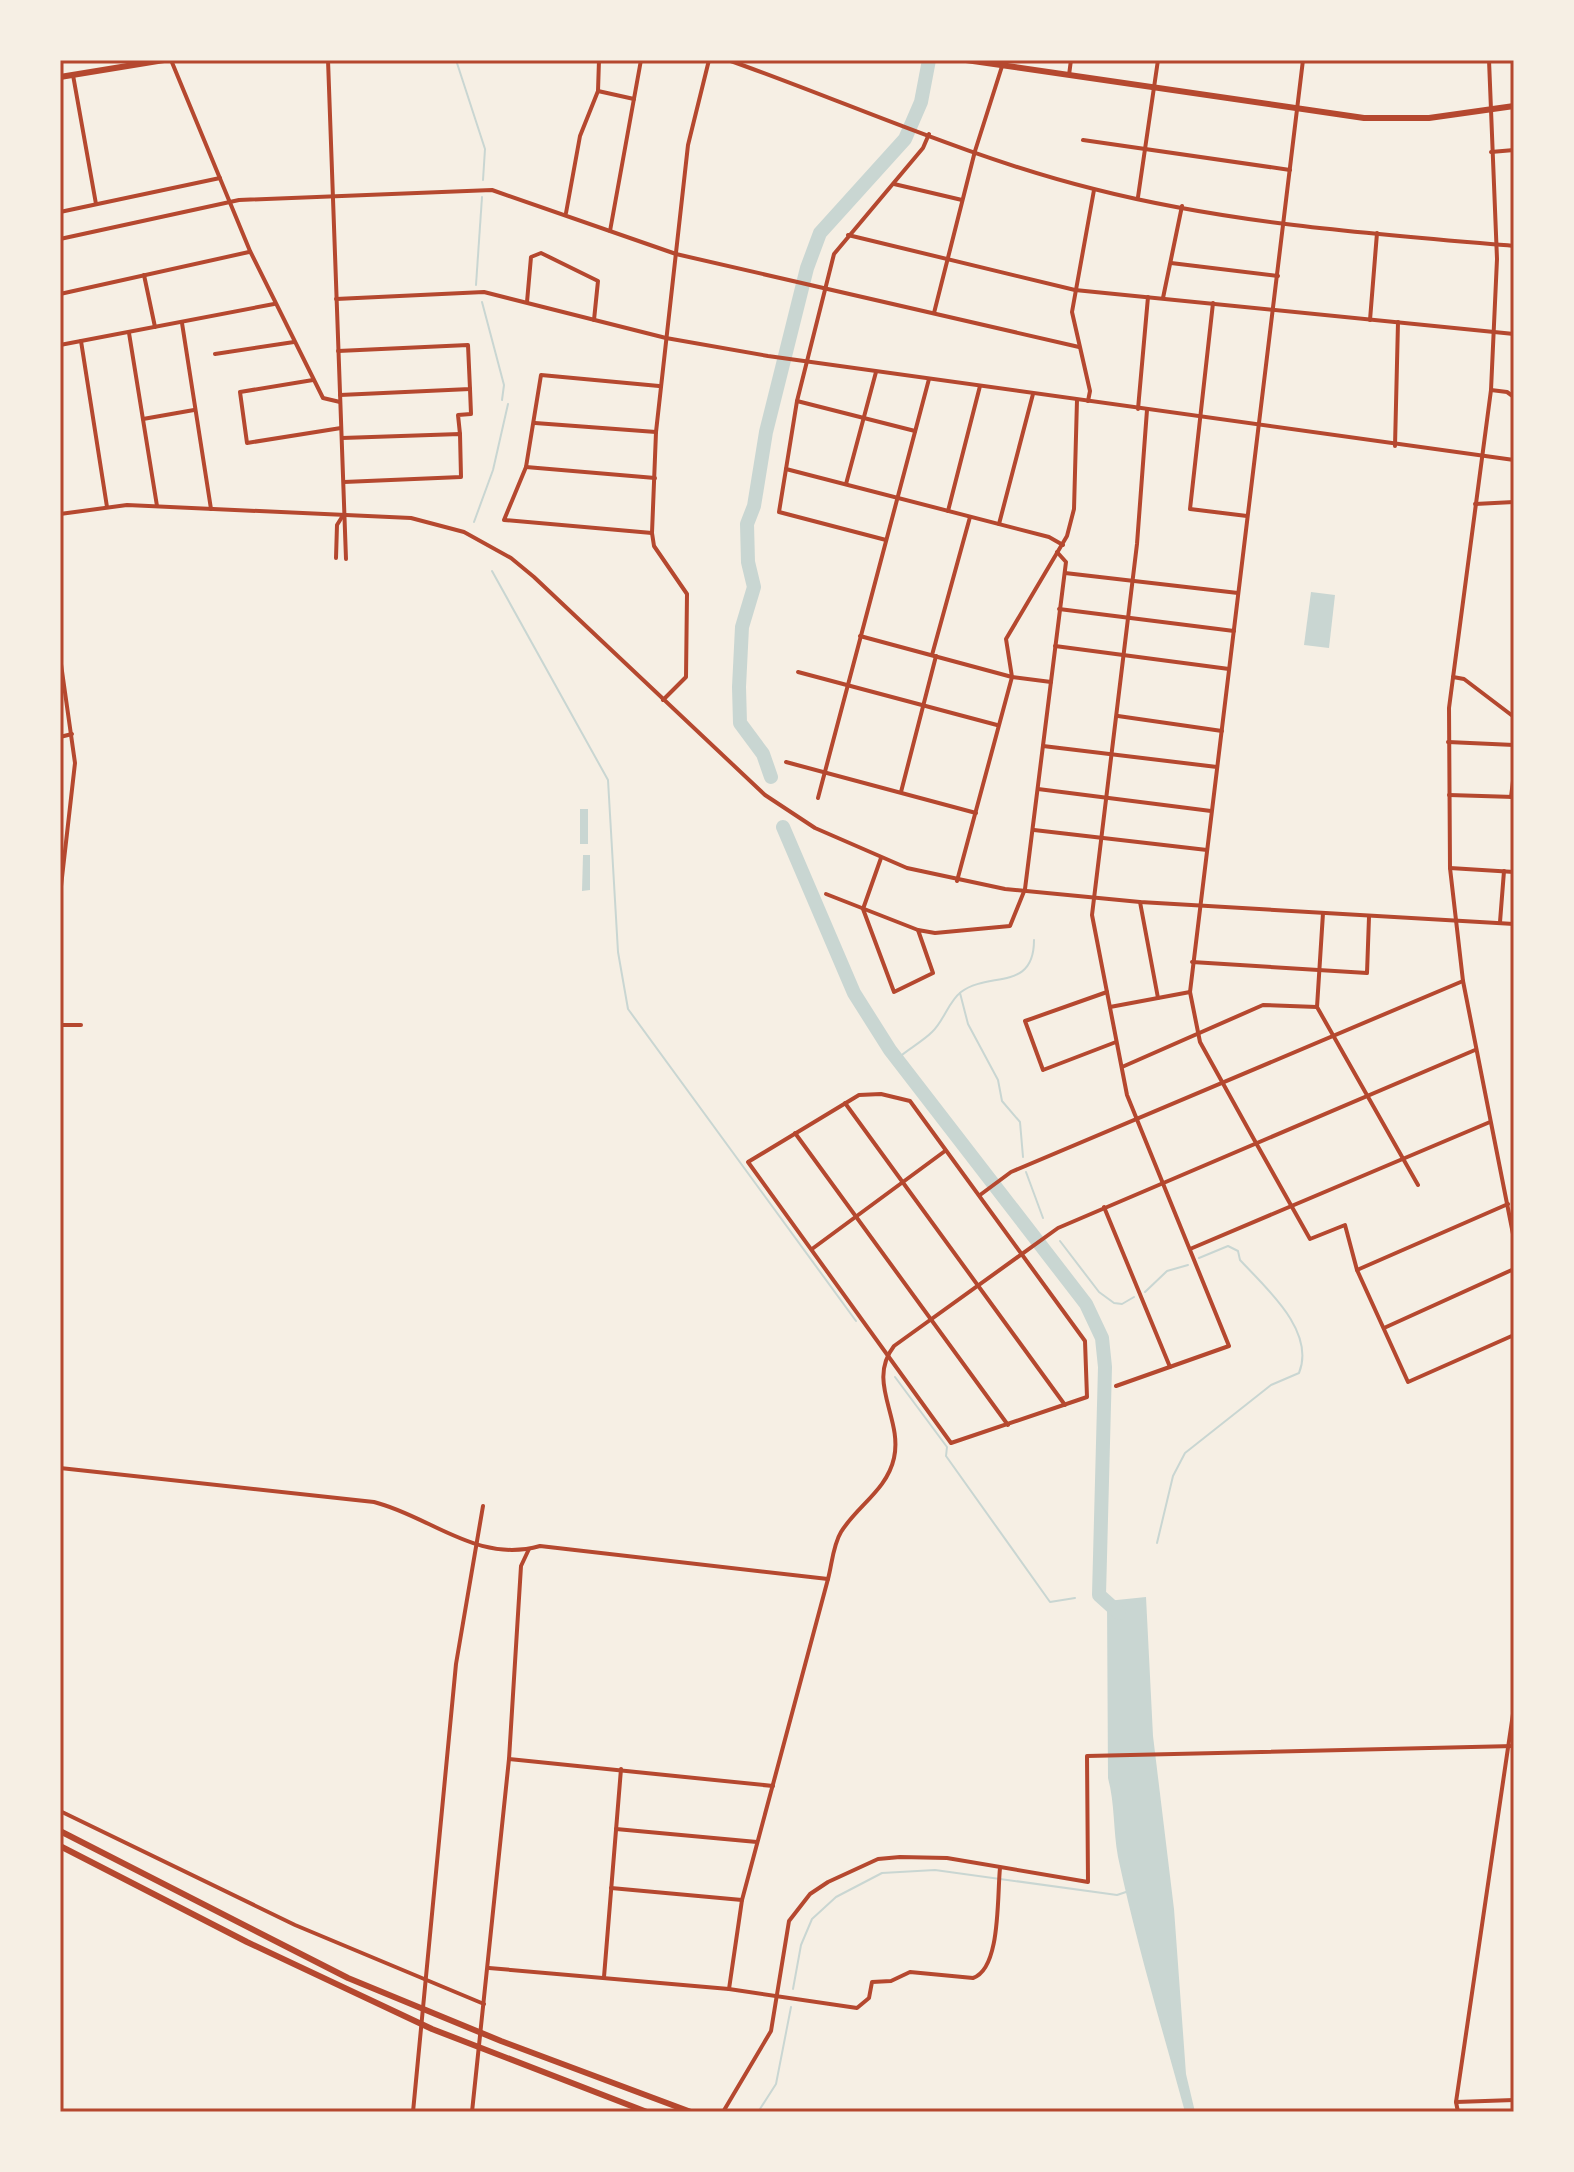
<svg xmlns="http://www.w3.org/2000/svg" width="1574" height="2172" viewBox="0 0 1574 2172" font-family="'Public Sans',sans-serif">
<style>
.water{fill:#c9d6d2}
.lines{fill:none;stroke-linecap:round;stroke-linejoin:round}
.stream{stroke:#c9d6d2;stroke-width:2}
.river{stroke:#c9d6d2;stroke-width:14}
.minor{stroke:#b5482f;stroke-width:4}
.tertiary{stroke:#b5482f;stroke-width:4}
.primary{stroke:#b5482f;stroke-width:6}
.motorway{stroke:#b5482f;stroke-width:6}
.neatline{fill:none;stroke:#b5482f;stroke-width:3}
</style>
<rect width="100%" height="100%" fill="#f6efe4"/>
<g class="water">
<polygon points="1311,592 1335,595 1329,648 1304,645"/>
<rect x="580" y="809" width="8" height="35"/>
<polygon points="583,855 590,855 590,890 582,891"/>
<path d="M1146,1597l7,139 21,173 12,165 9,38h-10c-23,-84 -49,-170 -67,-255 -5,-27 -3,-53 -10,-79l-1,-177z"/>
</g>
<g class="lines">
<g class="stream">
<polyline points="456,60 485,149 483,180"/>
<polyline points="476,285 482,197"/>
<polyline points="482,302 504,385 502,400"/>
<polyline points="474,522 493,470 508,404"/>
<polyline points="492,571 608,780 618,952 628,1009 856,1321"/>
<polyline points="960,993 968,1024 998,1080 1002,1101 1020,1122 1023,1157"/>
<path d="M897,1059c11,-10 25,-17 35,-27 12,-11 16,-30 29,-40 28,-21 73,0 73,-52"/>
<polyline points="1026,1172 1043,1218"/>
<polyline points="1060,1241 1099,1292 1114,1303 1122,1304 1134,1297"/>
<polyline points="1145,1292 1167,1271 1188,1265"/>
<polyline points="895,1377 947,1447 946,1456 1050,1602 1075,1598"/>
<path d="M1157,1543l16,-67 12,-23 86,-68 28,-12c17,-42 -33,-85 -59,-113l-2,-9 -10,-5 -29,12"/>
<polyline points="793,1989 801,1945 812,1919 836,1897 882,1873 935,1870 1117,1895 1129,1891"/>
<polyline points="758,2112 776,2084 791,2007"/>
</g>
<g class="river">
<polyline points="771,777 763,754 740,723 739,687 742,627 754,587 748,562 747,524 754,506 766,432 807,268 820,233 905,139 921,102 929,60"/>
<polyline points="783,827 854,993 890,1050 1086,1304 1102,1338 1105,1367 1099,1595 1119,1613"/>
</g>
<g class="minor">
<polyline points="171,60 250,251 323,398 340,402"/>
<polyline points="73,75 96,204"/>
<polyline points="1069,75 1071,60"/>
<polyline points="598,91 599,60"/>
<polyline points="1083,140 1290,170"/>
<polyline points="1491,152 1514,150"/>
<polyline points="894,184 962,200"/>
<polyline points="1138,197 1158,60"/>
<polyline points="60,212 220,178"/>
<polyline points="566,213 580,136 598,91 634,99"/>
<polyline points="610,231 641,60"/>
<polyline points="848,235 1075,290 1514,334"/>
<polyline points="60,239 239,200 492,190 676,254 1079,347"/>
<polyline points="1171,263 1278,276"/>
<polyline points="144,275 155,327"/>
<polyline points="60,294 249,252"/>
<polyline points="1163,298 1182,206"/>
<polyline points="527,302 531,257 541,253 598,281 594,320"/>
<polyline points="1213,303 1190,509 1247,516"/>
<polyline points="934,313 975,151 1004,60"/>
<polyline points="1370,320 1377,233"/>
<polyline points="182,323 211,509"/>
<polyline points="129,333 157,506"/>
<polyline points="81,341 107,507"/>
<polyline points="60,345 274,304"/>
<polyline points="338,351 468,345 470,389 340,395"/>
<polyline points="215,354 294,342"/>
<polyline points="313,380 240,392 247,443 341,428"/>
<polyline points="1491,390 1507,392 1514,397"/>
<polyline points="797,401 786,469 1049,537 1063,545"/>
<polyline points="1088,401 1090,391 1072,312 1094,190"/>
<polyline points="1138,409 1148,297"/>
<polyline points="143,419 194,410"/>
<polyline points="535,423 656,432"/>
<polyline points="915,431 797,401 834,254 923,148 929,134"/>
<polyline points="460,434 458,415 471,414 470,389"/>
<polyline points="342,438 460,434 461,477 344,482"/>
<polyline points="1395,446 1398,322"/>
<polyline points="526,467 655,478"/>
<polyline points="786,469 779,512 886,540"/>
<polyline points="846,484 876,372"/>
<polyline points="1475,504 1514,502"/>
<polyline points="948,511 980,386"/>
<polyline points="999,524 1033,394"/>
<polyline points="652,533 504,520 526,467 541,375 659,386"/>
<polyline points="1065,573 1238,593"/>
<polyline points="1059,609 1234,631"/>
<polyline points="860,636 1012,677 1051,682"/>
<polyline points="1055,646 1229,669"/>
<polyline points="932,655 970,517"/>
<polyline points="798,672 997,725"/>
<polyline points="1453,677 1464,679 1514,717"/>
<polyline points="663,700 686,677 687,594 654,546 652,533 656,432 688,145 709,60"/>
<polyline points="1118,716 1222,731"/>
<polyline points="60,737 72,734"/>
<polyline points="1448,742 1514,745"/>
<polyline points="1043,746 1217,767"/>
<polyline points="786,762 976,813"/>
<polyline points="1038,789 1211,811"/>
<polyline points="901,792 936,656"/>
<polyline points="1449,795 1514,797"/>
<polyline points="1511,797 1514,773"/>
<polyline points="818,798 929,379"/>
<polyline points="1034,830 1207,850"/>
<polyline points="881,858 863,909 894,992 933,973 918,930 935,933 1010,926 1025,889 1066,562 1057,552"/>
<polyline points="1450,868 1514,872"/>
<polyline points="957,881 1012,677 1006,639 1067,536 1074,509 1077,400"/>
<polyline points="826,894 918,930"/>
<polyline points="1140,902 1158,998"/>
<polyline points="1323,913 1317,1007 1418,1185"/>
<polyline points="1500,922 1504,871"/>
<polyline points="1192,962 1367,973 1369,917"/>
<polyline points="1107,992 1025,1021 1043,1070 1116,1042"/>
<polyline points="1110,1007 1190,992"/>
<polyline points="60,1025 81,1025"/>
<polyline points="1122,1067 1263,1005 1317,1007"/>
<polygon points="881,1094 910,1101 1085,1341 1087,1397 951,1443 748,1162 859,1095"/>
<polyline points="845,1103 1065,1405"/>
<polyline points="795,1133 1008,1425"/>
<polyline points="1256,1143 1310,1239 1345,1225 1357,1270 1408,1382 1514,1335"/>
<polyline points="980,1195 1011,1172 1463,981"/>
<polyline points="1104,1207 1170,1367"/>
<polyline points="812,1249 945,1151"/>
<polyline points="1190,1249 1490,1122"/>
<polyline points="1357,1270 1508,1204"/>
<polyline points="1384,1328 1514,1269"/>
<polyline points="1116,1386 1229,1346 1127,1095 1092,915 1137,544 1147,410"/>
<path d="M60,1468l314,34c56,14 103,62 166,44l288,33 -86,321 -13,89"/>
<polyline points="509,1759 521,1566 529,1549"/>
<polyline points="60,1811 295,1925 484,2004"/>
<polyline points="616,1829 757,1842"/>
<polyline points="611,1888 742,1900"/>
<path d="M489,1968l240,21 128,19 12,-10 3,-16 19,-1 19,-9 63,6c28,-9 24,-82 27,-110"/>
<polyline points="604,1977 621,1769"/>
<polyline points="1456,2102 1514,2100"/>
<polyline points="413,2112 456,1664 483,1506"/>
<polyline points="472,2112 509,1759 773,1786"/>
<polyline points="723,2112 771,2031 789,1921 810,1894 828,1882 878,1859 900,1857 947,1858 1088,1882 1087,1756 1514,1746"/>
</g>
<g class="tertiary">
<polyline points="328,60 346,559"/>
<path d="M728,60c121,43 241,98 366,129 137,35 280,45 420,57"/>
<polyline points="1489,60 1497,259 1491,390 1449,708 1450,868 1463,981 1514,1239"/>
<polyline points="336,299 484,292 666,338 768,356 1514,460"/>
<polyline points="60,514 127,505 411,518 464,532 511,558 534,577 765,795 815,828 907,868 1005,889 1140,902 1514,924"/>
<polyline points="336,558 337,525 342,517"/>
<polyline points="60,657 75,763 60,895"/>
<polyline points="1256,1143 1200,1042 1190,992 1303,60"/>
<path d="M828,1579c4,-15 5,-34 13,-47 16,-26 46,-42 53,-74 9,-40 -28,-76 0,-112l164,-118 417,-178"/>
<polyline points="1458,2112 1456,2102 1514,1707"/>
</g>
<g class="primary">
<polyline points="966,60 1364,118 1429,118 1514,106"/>
<polyline points="60,77 164,60"/>
</g>
<g class="motorway">
<polyline points="60,1831 348,1978 501,2041 691,2112"/>
<polyline points="60,1846 247,1942 432,2029 647,2112"/>
</g>
</g>
<rect width="1574" height="2172" fill="none" stroke="#f6efe4" stroke-width="124"/>
<rect x="62" y="62" width="1450" height="2048" class="neatline"/>
</svg>
